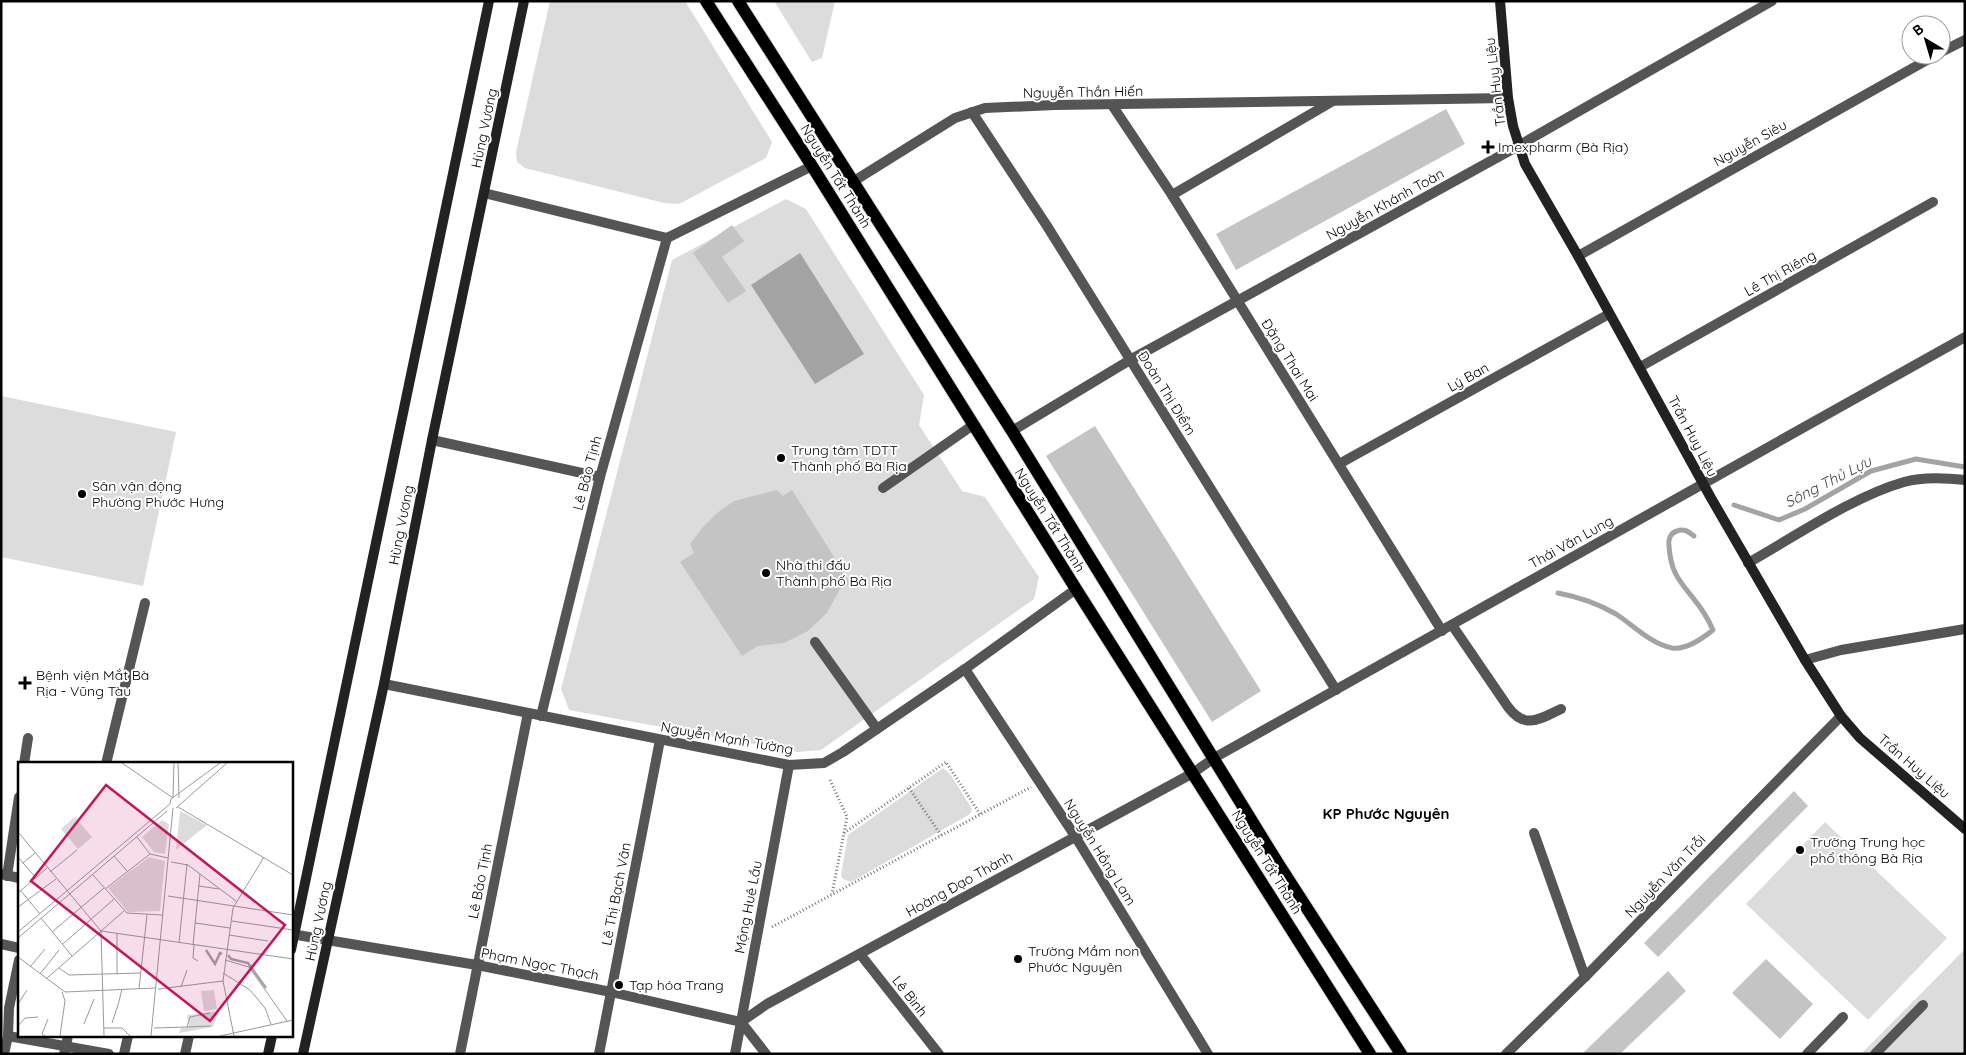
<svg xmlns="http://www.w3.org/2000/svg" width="1966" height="1055" viewBox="0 0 1966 1055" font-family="Quicksand,sans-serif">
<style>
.green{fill:#dcdcdc}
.water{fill:#a3a3a3}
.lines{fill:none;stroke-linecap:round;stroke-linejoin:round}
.stream{stroke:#a3a3a3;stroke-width:5}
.building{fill:#c4c4c4}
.primary-casing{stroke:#dbdbdb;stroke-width:14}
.path{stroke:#777;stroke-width:3;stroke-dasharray:1 2.5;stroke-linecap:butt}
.lane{stroke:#555;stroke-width:10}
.street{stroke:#555;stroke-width:10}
.secondary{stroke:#222;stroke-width:10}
.primary{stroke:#000;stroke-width:12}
.poi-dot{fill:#000;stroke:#fff;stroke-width:2}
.labels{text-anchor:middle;stroke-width:4;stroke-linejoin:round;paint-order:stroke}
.street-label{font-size:14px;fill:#000;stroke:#fff}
.poi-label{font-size:14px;fill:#000;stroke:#fff;text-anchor:start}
.water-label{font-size:15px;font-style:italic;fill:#444;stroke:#fff}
.neighbourhood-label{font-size:15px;font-weight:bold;fill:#000;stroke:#fff}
.inset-river{fill:none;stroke:#a3a3a3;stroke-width:2.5}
.inset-road{fill:none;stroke:#999;stroke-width:1}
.view{fill:#c2185b;fill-opacity:0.15;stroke:#c2185b;stroke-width:2.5}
.inset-edge{fill:none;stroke:#000;stroke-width:2.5}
</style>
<rect width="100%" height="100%" fill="#fff"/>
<g class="green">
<polygon points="550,1 685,1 772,142 766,158 679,204 664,203 525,168 517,162 516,152"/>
<polygon points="774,1 835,1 822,58 812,62"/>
<polygon points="786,199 806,209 924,395 919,425 962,491 985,497 1039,577 1034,599 821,750 798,752 569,710 561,689 672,260"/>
<polygon points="1,396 176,432 143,586 1,557"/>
<polygon points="943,768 950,774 972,809 970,814 851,882 843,879 841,875 848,835"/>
<polygon points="1825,822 1947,938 1868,1020 1746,904"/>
<polygon points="1965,949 1965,1054 1861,1054"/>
</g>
<polygon class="water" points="800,253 864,354 815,384 751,285"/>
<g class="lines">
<g class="stream">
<polyline points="1734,505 1779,520 1805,509 1871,471 1916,459 1965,467"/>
<path d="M1558,593c21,4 39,10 58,21 17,11 35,30 56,34 15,2 31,-10 41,-18 -3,-7 -7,-14 -11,-20 -17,-25 -31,-31 -33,-64 -1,-6 1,-13 8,-15 7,-3 12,1 17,5"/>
</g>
</g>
<g class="building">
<polygon points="1446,109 1465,144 1236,270 1216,234"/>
<polygon points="732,225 744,241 722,257 746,291 728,303 693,253"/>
<polygon points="1095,426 1261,691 1212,722 1046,456"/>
<polygon points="777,490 783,496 792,490 851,584 840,589 827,613 808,631 784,643 758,646 742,656 680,562 694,553 690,544 703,527 717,513 734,501"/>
<polygon points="1794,791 1808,806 1658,957 1644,943"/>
<polygon points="1766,959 1813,1004 1780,1039 1732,993"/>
<polygon points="1668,971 1686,991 1620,1054 1582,1054"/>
</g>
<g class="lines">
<g class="primary-casing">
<g id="primary">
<polyline points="706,1 812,166 1076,589 1370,1054"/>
<polyline points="738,1 1012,431 1279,865 1401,1054"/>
</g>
</g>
<g class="path">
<polyline points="830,780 847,817 832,894"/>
<polyline points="909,788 941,835"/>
<polyline points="844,833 946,762 980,814"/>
<polyline points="772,927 1031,787"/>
</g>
<g class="lane">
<polyline points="883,488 973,425"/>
<polyline points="815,642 877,729"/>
<polyline points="24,764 28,738"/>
<polyline points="7,876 19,797"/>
<polyline points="1,944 19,948"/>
<polyline points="8,1036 109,1054"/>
<polyline points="64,1054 68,1036"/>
<polyline points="185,1054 189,1036"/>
<polyline points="1807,1054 1843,1017"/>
</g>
<g class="street">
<polyline points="1941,52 1965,40"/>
<polyline points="1112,105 1172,195 1442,631"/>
<polyline points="972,112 1047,226 1336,690"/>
<polyline points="854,181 955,118 985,108 1055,105 1508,98"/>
<polyline points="484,193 667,238 812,166"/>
<polyline points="1172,195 1333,101"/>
<polyline points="1578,256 1936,55"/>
<polyline points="1640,367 1933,202"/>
<polyline points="1012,431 1130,360 1518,146 1772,1"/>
<polyline points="432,440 600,477"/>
<polyline points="1339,464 1609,314"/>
<path d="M1748,563c48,-27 104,-66 156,-81 17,-5 43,-4 61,-2"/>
<path d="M1452,625l56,82c17,23 32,12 53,2"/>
<polyline points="1805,660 1841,650 1965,629"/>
<polyline points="965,669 1075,836 1208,1054"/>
<polyline points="384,684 789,765 824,763 843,752 965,669 1076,589"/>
<polyline points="541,716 600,477 667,238"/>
<polyline points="106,764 145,603"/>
<polyline points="1534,833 1585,977"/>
<polyline points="1,874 19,878"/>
<polyline points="291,934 477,965 611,992 741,1022 766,1054"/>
<polyline points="860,954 939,1054"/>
<polyline points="741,1022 767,1004 1193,773 1214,758 1965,337"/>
<polyline points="4,1054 8,1036 9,1008 19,960"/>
<polyline points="124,1054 128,1036"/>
<polyline points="460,1054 528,713"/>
<polyline points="599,1054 660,740"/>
<polyline points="735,1054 789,765"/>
<polyline points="1506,1054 1585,977 1841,716"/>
<polyline points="1875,1054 1923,1005"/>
</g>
<g class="secondary">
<polyline points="1500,1 1508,98 1513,126 1525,164 1578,256 1711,498 1805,660 1841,716 1860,738 1965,829"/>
<polyline points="291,950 489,1"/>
<polyline points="268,1054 272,1036"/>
<polyline points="303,1054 384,684 432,440 524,1"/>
</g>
<use href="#primary" class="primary"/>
</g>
<g class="poi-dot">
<path d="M1485.5 139.5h5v5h5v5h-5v5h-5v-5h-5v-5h5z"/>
<circle cx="781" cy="458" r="5"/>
<circle cx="82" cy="494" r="5"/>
<circle cx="766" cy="573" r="5"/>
<path d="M22.5 675.5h5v5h5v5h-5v5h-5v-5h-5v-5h5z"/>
<circle cx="1800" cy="850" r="5"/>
<circle cx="1018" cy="959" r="5"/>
<circle cx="619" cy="985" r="5"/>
</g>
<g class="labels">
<g class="street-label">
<text transform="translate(1495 82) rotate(-97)" y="5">Trần Huy Liệu</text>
<text transform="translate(1083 92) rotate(-1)" y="5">Nguyễn Thần Hiến</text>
<text transform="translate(484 128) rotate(-78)" y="5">Hùng Vương</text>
<text transform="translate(1750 143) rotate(-29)" y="5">Nguyễn Siêu</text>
<text transform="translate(836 176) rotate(58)" y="5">Nguyễn Tất Thành</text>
<text transform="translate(1385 204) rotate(-29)" y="5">Nguyễn Khánh Toàn</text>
<text transform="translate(1780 273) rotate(-29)" y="5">Lê Thị Riêng</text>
<text transform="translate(1290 360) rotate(58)" y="5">Đặng Thai Mai</text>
<text transform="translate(1468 377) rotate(-29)" y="5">Lý Ban</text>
<text transform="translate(1167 393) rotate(58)" y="5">Đoàn Thị Điểm</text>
<text transform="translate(1693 436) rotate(62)" y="5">Trần Huy Liệu</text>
<text transform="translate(587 473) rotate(-75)" y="5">Lê Bảo Tịnh</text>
<text transform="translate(1050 520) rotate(58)" y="5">Nguyễn Tất Thành</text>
<text transform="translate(401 525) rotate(-79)" y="5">Hùng Vương</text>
<text transform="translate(1571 542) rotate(-29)" y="5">Thái Văn Lung</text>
<text transform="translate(727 738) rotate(10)" y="5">Nguyễn Mạnh Tường</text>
<text transform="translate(1914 766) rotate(41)" y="5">Trần Huy Liệu</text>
<text transform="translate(1100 852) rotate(58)" y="5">Nguyễn Hồng Lam</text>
<text transform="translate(1267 862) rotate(58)" y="5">Nguyễn Tất Thành</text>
<text transform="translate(1665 876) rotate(-46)" y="5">Nguyễn Văn Trỗi</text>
<text transform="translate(480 881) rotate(-79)" y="5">Lê Bảo Tịnh</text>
<text transform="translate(959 884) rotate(-29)" y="5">Hoàng Đạo Thành</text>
<text transform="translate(616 894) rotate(-79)" y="5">Lê Thị Bạch Vân</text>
<text transform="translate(748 907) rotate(-79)" y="5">Mộng Huê Lầu</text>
<text transform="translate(318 921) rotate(-78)" y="5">Hùng Vương</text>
<text transform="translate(540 964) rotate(11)" y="5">Phạm Ngọc Thạch</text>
<text transform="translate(910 996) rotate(52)" y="5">Lê Bình</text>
</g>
<g class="poi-label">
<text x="1498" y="152">Imexpharm (Bà Rịa)</text>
<text x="791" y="455">Trung tâm TDTT<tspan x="791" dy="16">Thành phố Bà Rịa</tspan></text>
<text x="92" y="491">Sân vận động<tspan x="92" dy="16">Phường Phước Hưng</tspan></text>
<text x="776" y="570">Nhà thi đấu<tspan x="776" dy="16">Thành phố Bà Rịa</tspan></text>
<text x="36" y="680">Bệnh viện Mắt Bà<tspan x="36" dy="16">Rịa - Vũng Tàu</tspan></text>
<text x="1810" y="847">Trường Trung học<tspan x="1810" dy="16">phổ thông Bà Rịa</tspan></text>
<text x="1028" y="956">Trường Mầm non<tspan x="1028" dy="16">Phước Nguyên</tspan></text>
<text x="629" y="990">Tạp hóa Trang</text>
</g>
<g class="water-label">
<text transform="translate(1828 482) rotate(-27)" y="5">Sông Thủ Lựu</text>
</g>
<g class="neighbourhood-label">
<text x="1386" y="819">KP Phước Nguyên</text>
</g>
</g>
<g transform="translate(18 762)">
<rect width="275" height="275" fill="#fff"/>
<path d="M162,49l27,14 -30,24h-1zM57,55l17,20 -14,12 -17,-20zM144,58l7,4 -4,30 -11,-2 -12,-15zM131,95l16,4 -5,50 -32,1 -20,-24zM196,228l3,19 -13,2 -3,-20zM201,249l-6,16 -34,6 2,-5 8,-1 -2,-12z" fill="#dcdcdc"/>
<path class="inset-river" d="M188,188l9,14 5,-11 2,1M210,193l3,4 17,4 18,25"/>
<path class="inset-road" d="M104,1l51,35 1,-35M160,1l1,35M160,45l115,68M158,46l51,-45M0,70l83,99 3,105M119,75l13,17 18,4M96,94l13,15M0,95l18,21M153,100l17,3 48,36M5,101l12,-10M275,101v-18M32,110l27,-22M75,113l34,38 35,2M181,124l20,3M87,127l45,-35M3,129l19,23M0,131l29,-25M150,134l125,19M0,145l38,-28M23,156l31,38M214,159l61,9M177,161l35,5M83,169l192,28M0,170l152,-128 1,-5 49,-36M34,170l52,-44M99,171v41M211,173l39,6M0,176l149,-127M161,181l8,-79M45,182l51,-45M175,183l7,-71M176,183l-1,13 5,3M0,195l47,35 90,-4M207,198l24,7 38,54M12,205l15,-18M41,206l10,7 72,-2M205,211l27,17 15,18 6,16M22,212l19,-24M28,217l78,-68M163,225l6,-17M121,227l8,-74M140,227l65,-8M0,242l9,-14M100,243l4,-16M94,261l6,-18M66,262l10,-25M0,264l7,-8 13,-1M169,265l24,-1M86,266h18l8,8M136,266l33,-1 3,-10 20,-4M27,274l-3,-2 6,-15M42,274l5,-35 -3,-9M133,274l22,-228M202,274l73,-16M216,274l-11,-55 10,-73 31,-51"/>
<path class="view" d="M88,23l179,140 -75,96 -179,-140z"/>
<rect width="275" height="275" class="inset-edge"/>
</g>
<rect width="1966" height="1055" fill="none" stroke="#000000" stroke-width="5"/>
<g transform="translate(1926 40) rotate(322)"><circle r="24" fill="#ffffff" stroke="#999999"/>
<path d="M0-4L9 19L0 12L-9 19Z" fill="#000000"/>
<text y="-8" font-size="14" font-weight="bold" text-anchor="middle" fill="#000000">B</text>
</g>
</svg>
